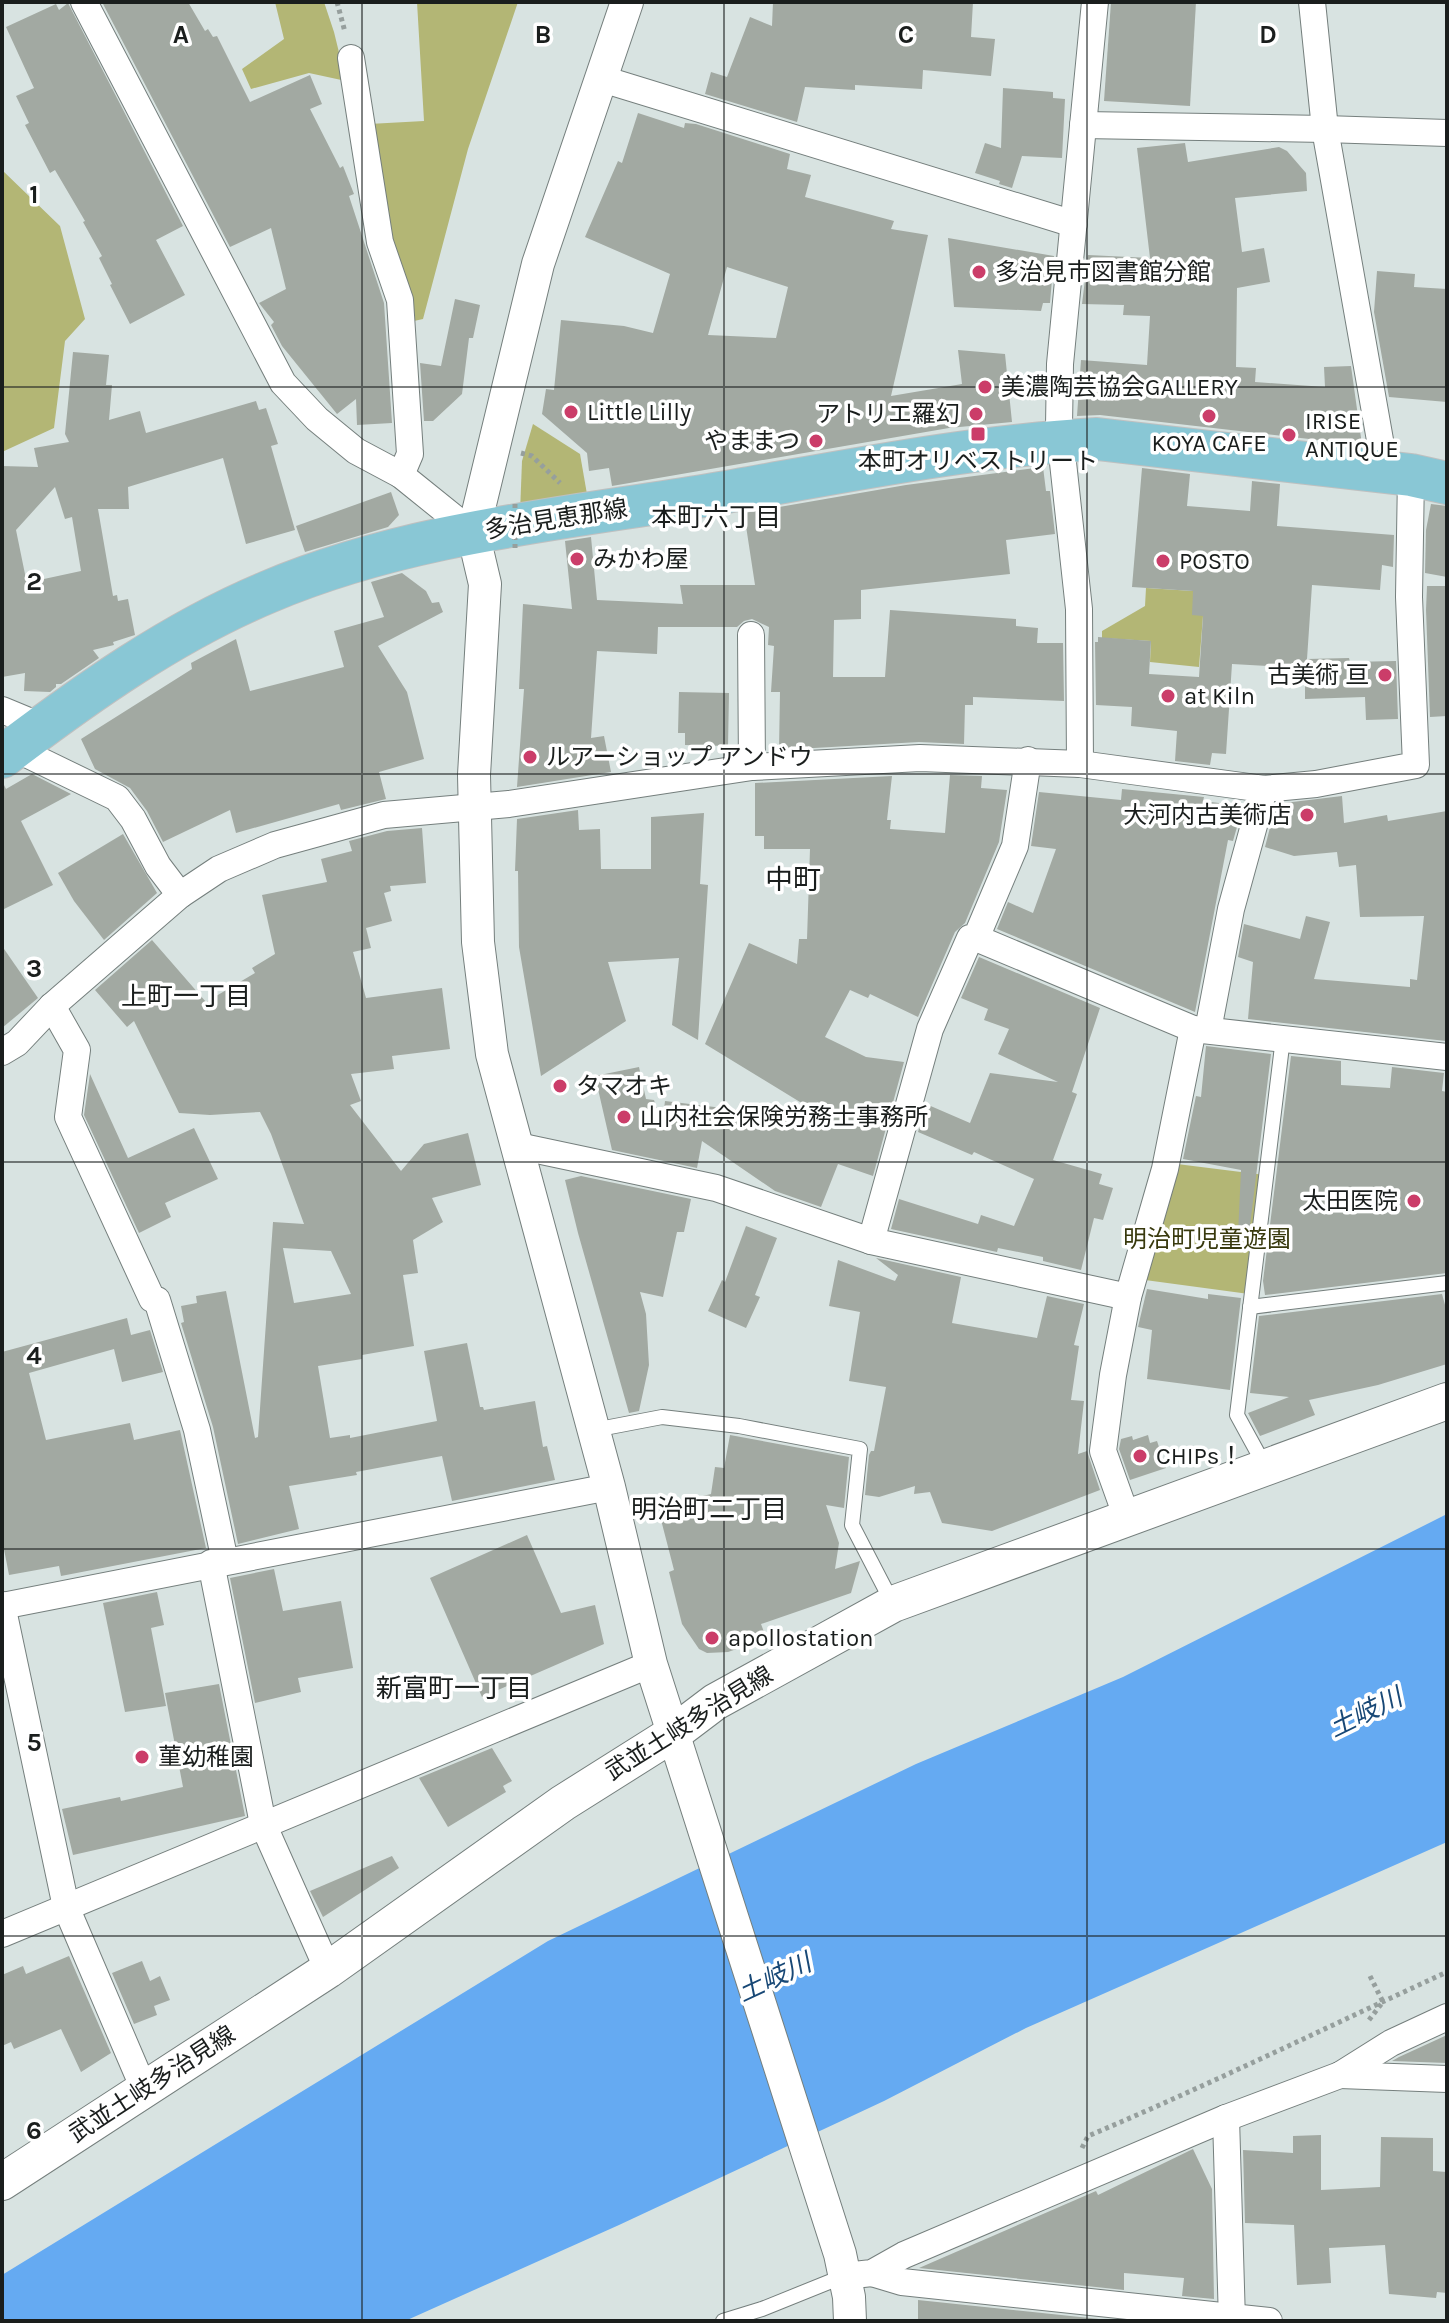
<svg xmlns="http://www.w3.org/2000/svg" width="1449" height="2323" viewBox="0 0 1449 2323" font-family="Karla,'Noto Sans JP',sans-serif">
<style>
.green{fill:#b3b675}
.water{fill:#65aaf2}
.building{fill:#a2a9a2;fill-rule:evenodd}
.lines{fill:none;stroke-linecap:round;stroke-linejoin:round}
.service-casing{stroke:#757f7d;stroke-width:16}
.minor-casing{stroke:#757f7d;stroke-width:28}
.tertiary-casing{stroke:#757f7d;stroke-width:34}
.secondary-casing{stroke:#757f7d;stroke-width:38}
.primary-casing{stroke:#bfc0c0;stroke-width:44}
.path{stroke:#969f9d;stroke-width:5;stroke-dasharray:4 4;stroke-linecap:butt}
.service{stroke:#fff;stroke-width:14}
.minor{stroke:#fff;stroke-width:26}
.tertiary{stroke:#fff;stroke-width:32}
.secondary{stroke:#fff;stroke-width:36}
.primary{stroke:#89c7d5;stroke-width:42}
.path-bridge{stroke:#969f9d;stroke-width:5;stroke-dasharray:4 4;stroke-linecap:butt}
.grid{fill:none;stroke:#1a1e1d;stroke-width:2;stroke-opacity:0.55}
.poi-dot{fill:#cb3d69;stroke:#fff;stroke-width:3}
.labels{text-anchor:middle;stroke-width:7;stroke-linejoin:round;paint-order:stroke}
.poi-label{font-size:24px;fill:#1a1e1d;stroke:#fff;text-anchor:start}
.street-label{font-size:24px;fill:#1a1e1d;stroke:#fff}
.park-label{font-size:24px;fill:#38390d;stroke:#fff}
.neighbourhood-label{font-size:26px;fill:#1a1e1d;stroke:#fff}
.water-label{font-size:26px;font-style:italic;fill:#184876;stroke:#fff}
.quarter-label{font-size:28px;fill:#1a1e1d;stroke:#fff}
.grid-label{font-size:26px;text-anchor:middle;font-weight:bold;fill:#1a1e1d;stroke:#fff;stroke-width:7;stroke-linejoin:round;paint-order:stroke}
</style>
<rect width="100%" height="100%" fill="#d8e3e1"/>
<g class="green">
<polygon points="275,2 324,2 334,32 346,81 309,73 251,89 242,69 284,39"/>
<polygon points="417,2 518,2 468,149 423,319 414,321 389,237 369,124 424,121"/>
<polygon points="2,170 60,226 85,319 65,341 54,428 2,452"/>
<polygon points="533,424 580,454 588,500 520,513 522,461"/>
<polygon points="1146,588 1193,591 1203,616 1199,667 1150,662 1151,641 1102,638 1102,631 1145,606"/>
<polygon points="1177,1164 1265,1175 1249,1294 1145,1280"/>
</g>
<polygon class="water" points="1447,1514 1447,1842 1026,2028 884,2101 619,2225 405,2321 2,2321 2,2275 548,1941 916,1764 1123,1677"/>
<g class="building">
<polygon points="102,2 188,2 205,31 208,29 213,37 217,36 250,102 310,75 322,104 310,109 340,168 343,166 354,194 349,196 384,303 392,423 357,425 356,399 337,414 282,346 271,325 274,322 259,303 286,289 271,228 230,247"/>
<polygon points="773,2 973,2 971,37 995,39 991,76 923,70 922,89 855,85 855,90 805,87 797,122 705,94 711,72 727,77 750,17 772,26"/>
<polygon points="1111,2 1196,2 1190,106 1104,101"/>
<polygon points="68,3 183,226 156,240 185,295 130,324 110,285 112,284 99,258 102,256 83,222 85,221 55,170 50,173 25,125 29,123 16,96 34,88 6,27 56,4 59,10"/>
<polygon points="1003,88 1053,92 1053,98 1065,99 1062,158 1022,156 1012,188 999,184 1000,181 975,173 985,143 1001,148"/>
<path d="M638,113l46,15 1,-5 11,1 94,30 -3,15 24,6 -6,22 89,24 -3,8 37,6 -37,161 71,-12 -4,-34 47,4 7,68 -63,6 -337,58 -3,-18 -20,3 -2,-18 -45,-39 4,-25 8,1 7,-70 63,6 29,7 17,-59 -85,-37 33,-76 4,2zM727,267l61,20 -12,51 -68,-3z"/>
<polygon points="1185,143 1188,162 1279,147 1287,151 1306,173 1307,191 1235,198 1242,252 1264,248 1270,282 1237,288 1236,367 1256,368 1255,382 1325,387 1324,367 1351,366 1362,445 1100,415 1077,416 1081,360 1147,365 1150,316 1123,315 1124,305 1082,304 1088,255 1150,258 1137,148"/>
<polygon points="948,238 1054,256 1050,303 1043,303 1041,311 954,307"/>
<polygon points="1377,271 1415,274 1414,287 1447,289 1447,402 1389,397 1374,312"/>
<polygon points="455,299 480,305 473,338 469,338 462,394 433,421 424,421 420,363 441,366"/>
<path d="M73,352l36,3 -3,30h6l-3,35 31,-9 6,22 110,-32 3,9 7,-2 12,36 -7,2 24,84 -49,14 -23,-86 -95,29 1,22h-31l15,87 4,-1 1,6 10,-2 7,36 -22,7 1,3 -21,5 6,8 -38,26h-5v3l-6,5 -26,-1 1,-18 -23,4v-211l36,1 -4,-19 35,-6 -4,-8zM55,487l10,32 7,-2 9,54 -51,11v-4l-4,1 -10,-49z"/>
<polygon points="1043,467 1046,491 1050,491 1055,534 1006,540 1010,574 861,590 861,619 834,620 833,677 885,677 890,610 1016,619 1016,626 1038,628 1037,643 1063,643 1064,701 973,697 973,705 965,705 964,744 919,742 779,750 780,692 771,692 774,646 768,645 769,627 752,619 744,621 737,627 658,627 657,654 597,651 591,738 604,736 611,772 517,787 524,689 519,689 523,604 572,609 565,541 591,537 597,600 683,604 680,585 755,585 744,513 906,485"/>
<polygon points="1142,468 1190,474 1187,506 1250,511 1252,481 1280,484 1277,526 1394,535 1393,567 1382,565 1380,590 1312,585 1307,659 1349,658 1350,662 1396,661 1398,719 1366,720 1365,697 1305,699 1305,683 1285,684 1284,667 1232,664 1226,754 1212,753 1210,765 1175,761 1177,731 1131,726 1132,707 1096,705 1095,642 1098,642 1098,637 1151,641 1149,674 1199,677 1203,616 1192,615 1193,591 1132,587"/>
<polygon points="391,492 399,515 388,527 305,552 296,526"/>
<polygon points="1431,504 1447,506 1447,577 1425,573 1426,530"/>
<polygon points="402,573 426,591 432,603 439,602 443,612 378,646 407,692 424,759 379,772 386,799 341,810 339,804 236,833 230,810 163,842 147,811 130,788 95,769 81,739 192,669 191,663 236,639 250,691 344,667 334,631 384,617 371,582"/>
<polygon points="1427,586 1447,586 1447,716 1430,717 1426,610"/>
<polygon points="679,692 729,693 728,746 685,745 685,733 678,733"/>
<polygon points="32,774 71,794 21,821 53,885 2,910 2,781 6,789"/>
<polygon points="950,775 982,776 981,788 1007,790 999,842 965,923 955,932 918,1017 870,994 868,998 850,990 825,1037 866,1057 904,1062 873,1176 838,1164 821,1207 775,1191 702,1141 697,1168 612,1150 595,1076 639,1067 646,1099 654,1100 662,1124 665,1101 831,1121 705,1044 749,943 797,964 799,939 807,939 810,849 764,849 764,836 755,836 755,783 892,776 887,820 891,820 890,829 945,833"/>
<polygon points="1122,789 1204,797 1203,801 1243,806 1233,841 1228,840 1195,1012 997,929 1008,902 1033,913 1056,849 1031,846 1039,792 1121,800"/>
<polygon points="1342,796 1344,823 1387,815 1388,821 1447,811 1446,1041 1248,1019 1253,962 1238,957 1244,924 1300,939 1306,916 1330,922 1314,979 1410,987 1410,979 1417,980 1424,916 1360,917 1356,865 1339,867 1337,852 1294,856 1265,847 1276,804"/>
<polygon points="578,810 579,830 600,829 601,869 651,869 651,817 704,813 700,884 708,885 698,1040 672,1025 679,958 608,962 626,1021 541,1076 519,947 518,871 515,871 517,819"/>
<path d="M422,828l4,55 -36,3 1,5 -7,2 8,28 -26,7 5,20 -18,4 13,46 76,-10 8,61 -58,7 2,13 -43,5 10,27 -11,4 51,66 23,-27 44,-11 13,52 -49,13 11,24 -30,18 5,33 -15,2 11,71 -52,9v4l-44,7 12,72 20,-3v3l87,-17 -13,-70 43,-8 13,64h3l1,3 51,-9 8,46 4,-1 8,34 -103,21 -10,-45 -86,16 1,3 -68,11 10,43 -61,15 -25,-117 -32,-104 3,-1 -3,-16 16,-3 -1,-7 30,-5 29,147 3,-1 15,-215 31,2 -33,-90 -11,-22 -50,3 -31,-2 -45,-92 -7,6 -32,-37 57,-50 54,62 49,-29 -3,-5 23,-14 -13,-59 65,-13 -6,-23 31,-8 -3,-10 38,-10zM283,1248l48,3 20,43 -57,9z"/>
<polygon points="123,834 157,893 104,940 74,901 58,873"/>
<polygon points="2,946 38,998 2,1028"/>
<polygon points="979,957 1100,1008 1072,1092 1077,1094 1053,1160 1102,1174 1099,1184 1113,1188 1103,1220 1094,1218 1081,1270 1043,1261 1043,1257 998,1248 997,1252 891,1229 899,1199 978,1224 981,1215 1014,1226 1034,1179 974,1152 972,1155 918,1132 926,1104 970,1123 990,1073 1058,1082 998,1054 1009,1029 984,1020 988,1009 961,998"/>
<polygon points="1206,1046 1271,1054 1249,1234 1238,1234 1241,1170 1183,1159 1196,1096 1201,1097"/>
<polygon points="1291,1056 1341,1061 1341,1085 1390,1088 1392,1067 1444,1073 1442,1091 1447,1092 1447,1273 1265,1295 1263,1281"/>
<polygon points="90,1074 128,1158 194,1128 218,1179 165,1203 171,1217 139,1233 84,1115"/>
<polygon points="581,1176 691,1199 684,1232 677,1232 663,1297 640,1292 646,1314 649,1365 639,1411 629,1413 578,1233 565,1180"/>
<polygon points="746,1226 777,1238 755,1295 760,1297 746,1328 708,1311 722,1280 725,1282"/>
<polygon points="876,1258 961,1277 952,1323 1037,1338 1047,1296 1084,1304 1074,1345 1079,1346 1071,1400 1084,1401 1078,1454 1087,1451 1100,1490 992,1531 942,1523 930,1492 914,1494 915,1486 879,1497 865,1495 869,1455 871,1451 874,1451 886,1387 849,1381 860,1312 829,1306 838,1260 895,1281 898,1275"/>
<polygon points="1147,1289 1208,1299 1208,1294 1241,1298 1230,1390 1147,1379 1152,1330 1138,1327"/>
<polygon points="1442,1294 1447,1312 1447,1364 1378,1385 1309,1400 1315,1415 1260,1436 1248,1413 1289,1397 1250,1393 1259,1316"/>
<polygon points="127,1318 131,1335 150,1330 163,1372 122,1382 114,1349 29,1373 46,1440 130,1423 134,1440 180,1430 206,1548 61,1576 59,1566 9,1575 2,1539 2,1352"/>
<polygon points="730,1435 849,1457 844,1508 826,1505 839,1543 835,1569 860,1561 851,1593 761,1624 764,1632 749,1638 751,1644 728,1652 707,1653 699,1649 682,1624 669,1572 674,1570 659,1512 687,1505 686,1500 711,1494 715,1467 724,1468"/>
<polygon points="1148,1435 1150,1443 1157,1441 1166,1468 1130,1480 1119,1449 1121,1439 1132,1436 1133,1440"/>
<polygon points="527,1535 561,1613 595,1605 604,1644 482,1697 430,1578"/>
<polygon points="274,1569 283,1611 341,1601 353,1668 298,1678 301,1692 255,1703 230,1578"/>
<polygon points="157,1592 164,1625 151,1628 166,1706 125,1712 103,1603"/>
<polygon points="219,1684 245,1816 73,1855 62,1809 120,1797 121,1801 183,1787 165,1693"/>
<polygon points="492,1748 512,1781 503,1786 506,1792 448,1827 419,1778"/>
<polygon points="392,1856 399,1868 323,1917 310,1891"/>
<polygon points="69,1956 111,2053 81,2072 61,2029 14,2049 11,2042 2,2046 2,1975 23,1966 26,1974"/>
<polygon points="142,1961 150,1981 160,1976 170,2000 154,2006 157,2015 134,2024 112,1973"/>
<polygon points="1447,2035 1447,2063 1392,2061 1399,2057"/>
<polygon points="1321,2135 1321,2190 1380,2187 1381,2137 1433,2138 1433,2171 1447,2172 1447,2293 1437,2292 1436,2298 1389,2294 1385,2245 1329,2248 1331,2283 1297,2285 1294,2225 1245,2223 1243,2150 1293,2153 1293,2136"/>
<polygon points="1193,2149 1212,2189 1214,2299 1182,2296 1184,2278 1124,2273 1124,2290 919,2268 1096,2191 1098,2195"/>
<polygon points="918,2300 1118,2321 918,2321"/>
</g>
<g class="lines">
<g class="service-casing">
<g id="service">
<polyline points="1250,1307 1447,1283"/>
<polyline points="594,1430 662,1417 739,1426 860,1449 852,1525 893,1604"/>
<polyline points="1266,1468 1237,1415 1283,1038"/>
<polyline points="723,2321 762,2309 844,2276"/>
</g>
</g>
<g class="minor-casing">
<g id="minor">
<polyline points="84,2 283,383 317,419 356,451 401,475 473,533"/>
<polyline points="1312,2 1325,129 1386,474"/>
<polyline points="351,58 380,242 400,300 410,454 401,475"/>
<polyline points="599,78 1074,224"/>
<polyline points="1083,125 1325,129 1447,133"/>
<polyline points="751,635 752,767"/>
<polyline points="2,710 43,727"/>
<polyline points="14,748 117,798 133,819 158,866 180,895"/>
<polyline points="1080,764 1079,609 1059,426 1060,364 1095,2"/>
<polyline points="976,938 1193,1029 1447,1057"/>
<polyline points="52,1006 77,1050 68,1117 152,1299 157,1300 197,1430 225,1561"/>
<polyline points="1208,1030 1231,909 1264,789"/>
<polyline points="2,1052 17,1043 52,1006 180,895 219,869 275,845 384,815 509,804 752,767 920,758 1080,764 1264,789 1316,784 1416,765 1409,597 1411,475"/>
<polyline points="518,1146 716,1188 871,1241 1128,1297"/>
<polyline points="871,1241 930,1029 970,938 976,938 1015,846 1028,760"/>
<polyline points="1127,1518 1103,1451 1113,1375 1128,1297 1165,1169 1193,1029"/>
<polyline points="211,1563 263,1824 328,1970"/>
<polyline points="2,1605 66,1907 144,2089"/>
<polyline points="2,1606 609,1487"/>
<polyline points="2,1934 651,1664"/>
<polyline points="1340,2075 1447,2079"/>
<polyline points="1226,2118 1232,2321"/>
<polyline points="872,2273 902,2282 1269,2321"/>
<polyline points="845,2276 872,2273 904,2255 1226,2118 1340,2075 1391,2043 1447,2017"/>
</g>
</g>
<g class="tertiary-casing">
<polyline id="tertiary" points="627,2 538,264 473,533 485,584 474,775 478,942 492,1054 609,1487 651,1664 840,2254 849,2297 850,2321"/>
</g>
<g class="secondary-casing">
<polyline id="secondary" points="2,2182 328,1970 563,1803 674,1733 715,1702 893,1604 1447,1401"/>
</g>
<g class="primary-casing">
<path id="primary" d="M2,757c83,-63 170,-125 266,-165 139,-59 294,-73 441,-97 129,-22 258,-49 388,-56l314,36 36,8"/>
</g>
<g class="path">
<polyline points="337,2 345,32"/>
<polyline points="521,453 532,456 560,483"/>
<polyline points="1370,1976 1383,2002"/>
<polyline points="1369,2020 1382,2003"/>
<path d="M1082,2148l6,-12c121,-51 239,-109 359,-164"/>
</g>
<use href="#service" class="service"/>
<use href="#minor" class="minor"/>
<use href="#tertiary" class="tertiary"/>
<use href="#secondary" class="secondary"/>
<use href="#primary" class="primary"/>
<polyline class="path-bridge" points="515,548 515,504"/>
</g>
<path class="grid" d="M362,2v2319M724,2v2319M1087,2v2319M2,387h1445M2,774h1445M2,1162h1445M2,1549h1445M2,1936h1445"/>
<g class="poi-dot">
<circle cx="979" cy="272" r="8"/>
<circle cx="985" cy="387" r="8"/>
<circle cx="571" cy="412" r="8"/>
<circle cx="976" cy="414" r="8"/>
<circle cx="1209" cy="416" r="8"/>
<rect x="970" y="426" width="16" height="16" rx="4"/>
<circle cx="1289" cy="435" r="8"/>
<circle cx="816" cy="441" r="8"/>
<circle cx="577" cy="559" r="8"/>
<circle cx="1163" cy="561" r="8"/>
<circle cx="1385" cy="675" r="8"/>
<circle cx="1168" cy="696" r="8"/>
<circle cx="530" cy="757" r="8"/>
<circle cx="1307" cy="815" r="8"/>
<circle cx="560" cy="1086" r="8"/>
<circle cx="624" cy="1117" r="8"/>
<circle cx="1414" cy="1201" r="8"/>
<circle cx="1140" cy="1456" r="8"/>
<circle cx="712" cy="1638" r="8"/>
<circle cx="142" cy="1757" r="8"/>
</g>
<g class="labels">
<g class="poi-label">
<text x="995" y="280">多治見市図書館分館</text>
<text x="1001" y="395">美濃陶芸協会GALLERY</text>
<text x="587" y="420">Little Lilly</text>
<text x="960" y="422" text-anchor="end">アトリエ羅幻</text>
<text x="1305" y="429">IRISE<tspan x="1305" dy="28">ANTIQUE</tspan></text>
<text x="800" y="449" text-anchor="end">やままつ</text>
<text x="1209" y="451" text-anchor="middle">KOYA CAFE</text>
<text x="978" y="469" text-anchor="middle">本町オリベストリート</text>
<text x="593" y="567">みかわ屋</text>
<text x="1179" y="569">POSTO</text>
<text x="1369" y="683" text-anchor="end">古美術 亘</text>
<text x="1184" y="704">at Kiln</text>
<text x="546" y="765">ルアーショップ アンドウ</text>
<text x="1291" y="823" text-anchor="end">大河内古美術店</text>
<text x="576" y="1094">タマオキ</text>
<text x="640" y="1125">山内社会保険労務士事務所</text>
<text x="1398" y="1209" text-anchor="end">太田医院</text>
<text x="1156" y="1464">CHIPs！</text>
<text x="728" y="1646">apollostation</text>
<text x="158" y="1765">菫幼稚園</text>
</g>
<g class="street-label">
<text transform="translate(556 519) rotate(-9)" y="8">多治見恵那線</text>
<text transform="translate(689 1723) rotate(-32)" y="8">武並土岐多治見線</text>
<text transform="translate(152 2084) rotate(-33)" y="8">武並土岐多治見線</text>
</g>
<g class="park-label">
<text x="1207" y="1247">明治町児童遊園</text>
</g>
<g class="neighbourhood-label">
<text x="716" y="526">本町六丁目</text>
<text x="186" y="1005">上町一丁目</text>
<text x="709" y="1518">明治町二丁目</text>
<text x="454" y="1697">新富町一丁目</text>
</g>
<g class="water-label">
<text transform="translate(1365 1712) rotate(-26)" y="9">土岐川</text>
<text transform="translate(774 1977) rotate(-25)" y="9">土岐川</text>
</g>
<g class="quarter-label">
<text x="793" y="889">中町</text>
</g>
</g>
<g class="grid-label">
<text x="181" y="43">A</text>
<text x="543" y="43">B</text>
<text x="906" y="43">C</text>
<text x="1268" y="43">D</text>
<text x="34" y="203">1</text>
<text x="34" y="590">2</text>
<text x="34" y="977">3</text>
<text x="34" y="1364">4</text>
<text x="34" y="1751">5</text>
<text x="34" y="2139">6</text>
</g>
<rect width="1449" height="2323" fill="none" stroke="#1a1e1d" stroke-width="8"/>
</svg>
